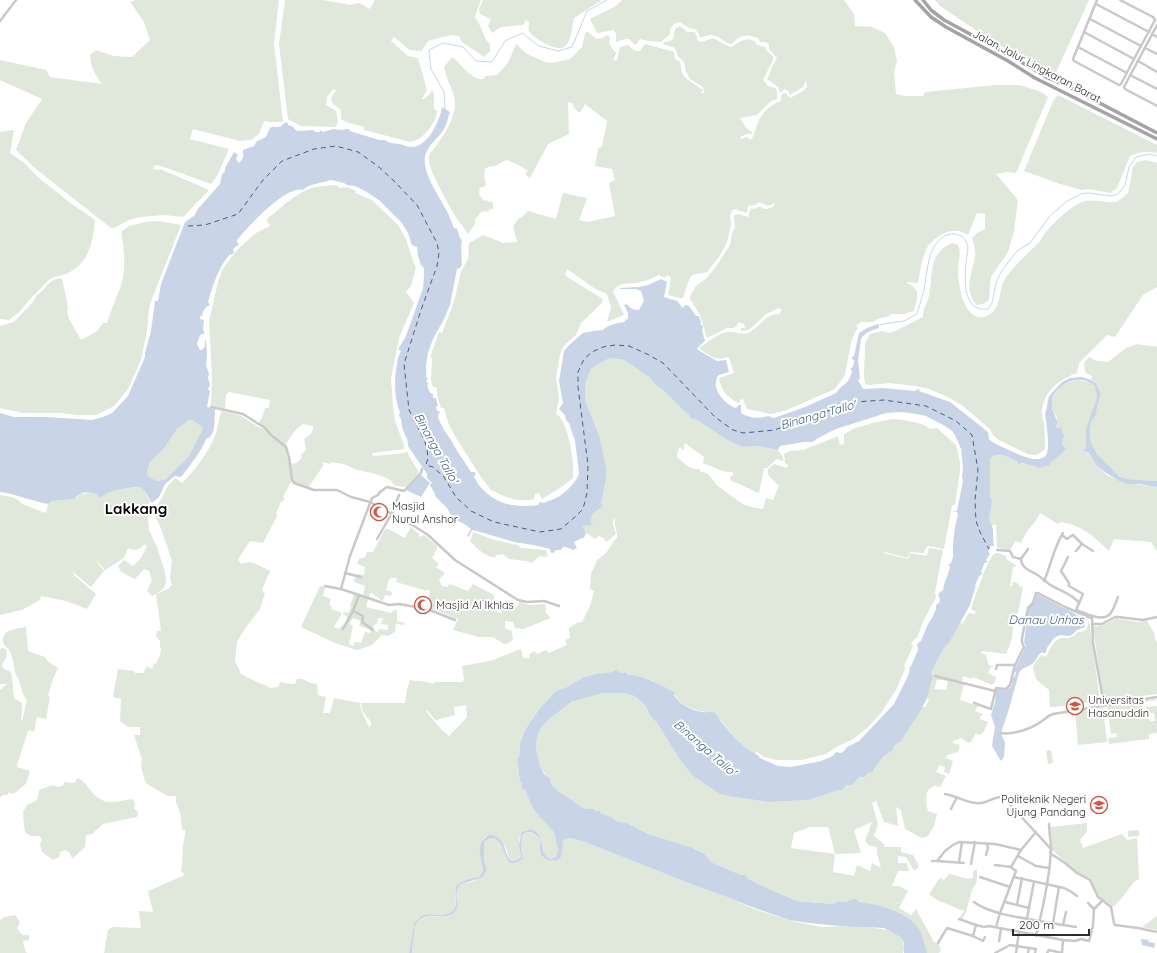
<svg xmlns="http://www.w3.org/2000/svg" width="1157" height="953" viewBox="0 0 1157 953" font-family="Quicksand,sans-serif">
<style>
.green{fill:#dfe8db;fill-rule:evenodd}
.water{fill:#c9d5e7;fill-rule:evenodd}
.lines{fill:none;stroke-linecap:round;stroke-linejoin:round}
.stream{stroke:#c9d5e7;stroke-width:1}
.ferry{stroke:#445e85;stroke-width:1;stroke-dasharray:5 4;stroke-linecap:butt}
.minor{stroke:#c9c9c9;stroke-width:2.5}
.primary{stroke:#a4a4a4;stroke-width:3.5}
.labels{text-anchor:middle;stroke-width:4;stroke-linejoin:round;paint-order:stroke}
.street-label{font-size:11px;fill:#2c2c2c;stroke:#fff}
.poi-label{font-size:11px;fill:#2c2c2c;stroke:#fff;text-anchor:start}
.water-label{font-size:12px;font-style:italic;fill:#445e85;stroke:#fff}
.district-label{font-size:15px;font-weight:bold;fill:#000;stroke:#fff}
</style>
<rect width="100%" height="100%" fill="#fff"/>
<g class="green">
<path d="M135,0h144l-5,43 9,79h-14l-5,-1 -5,13 -8,6 -11,1 -47,-12 -3,10 39,10 -12,27 -6,8 -50,-18 -6,-1 -2,4 6,1 1,-1 49,21 -26,27 -19,-2 -23,2 -12,3 -15,8h-3l-75,-59 -20,-19 10,-27 16,-24 -42,-19v-20l46,10 4,7 52,7c-7,-11 -11,-14 -12,-29l6,-5 17,6 19,1 18,-17 -6,-18 -14,-20z"/>
<path d="M285,0h37l25,4 2,1 10,-2 11,6 5,-9h106l-6,17c7,9 7,20 15,27v7l-6,6 -22,-15 -3,-6 -8,-1 -23,6 -5,8 -2,2 -11,-1 -16,-13 -3,4 17,15 10,2 9,32 -5,9h2l6,-5 2,-5 2,6v15h3c-1,14 -14,30 -27,32l-46,-12v-3l-18,-5 -5,-3v-9l-9,-7 -1,-5 5,-8 -3,-1 -6,8 -1,8 10,6 2,12 -2,4 -35,-1 -13,-7 -9,-75z"/>
<path d="M483,0h119l-28,18c-2,9 -2,23 -10,29 -8,5 -31,-9 -35,-16 -1,-3 0,-6 0,-9l-3,-2 -3,5 -22,2 -9,6 -4,-7 3,-7 -11,-5 -1,-5z"/>
<path d="M622,0h222l10,14 1,12 17,1 13,6 9,14 3,14 -3,11 2,22 8,2h19l2,-4 71,-7h24l21,7 7,5 -32,76 -10,-1 -10,2 22,26 -4,31 -6,21 -17,25 -1,10 -1,13 -6,4 -6,1c-14,-14 -5,-32 -2,-48 1,-6 -1,-13 -3,-19l5,-5 8,-4v-15l-8,-1 -9,22c-12,-8 -24,-4 -34,5 -2,2 -5,4 -6,6 -6,11 -8,25 -10,37l-10,-1 -1,1c15,7 10,14 7,28l-10,3h-13l-1,2 -13,3 -4,3h-12l-5,4 2,2 -3,4 -4,11 -6,32 -10,14 -48,21 -16,4 -24,-5 -4,-10 -3,1v2l-2,1c-11,-6 -17,-13 -19,-25l15,-5 -4,-13 -2,-3c-12,5 -20,-2 -29,-9 7,-5 21,-16 30,-16 6,0 13,3 19,1 11,-5 18,-20 31,-19l3,-4 -3,-2 -13,6 -17,16 -8,1v-3h4l-1,-4 -6,-2 -1,3 -3,3h-7l-20,10 -7,-23 -10,-16v-3l6,-10 12,-9 9,-12 13,-20 2,-12 3,-6 -1,-10 1,-2 3,-1 10,3 3,-9 3,1c8,-4 5,-2 11,0 3,0 7,-2 9,-3l1,-3 -7,3 -9,-4 -4,3 -7,1 -1,7 -13,-4 -2,2 -2,4 1,10 -4,17 -8,15 -12,15 -15,3 -3,5 -6,18h-3l-12,-3 3,-17 -3,-3 -4,3 -5,-3c-6,3 -13,6 -19,7 -12,4 -18,-3 -27,9l11,24 -17,7 4,-15 -4,-13 -13,-6 -27,-19 -2,5 2,3 36,22 -1,4 -21,20 -5,12 -7,6 -6,6 -3,8 -4,23 3,20 -3,16c12,5 19,51 17,64l-10,8 -21,13 -3,-6 -4,1 -1,5 -3,1h-14l-11,-3 -15,-7 -10,-13 -25,-39 -7,-13 -5,-17h-3c-2,-7 -5,-14 -4,-20l-5,-2 -1,-7 1,-21 -2,-1 9,-25 3,1 12,-31 7,-31 7,-12 1,-16 14,-8 20,8 14,-1 -4,-16 5,-7 4,-2 6,-6 28,8 7,-26 24,5 -8,22 9,2 27,-6 -6,-33 6,-3 -3,-11 -17,-3 3,-18 4,-1 5,-26 -22,-17 -5,9 -6,-5 -1,-5 -5,-1 1,32 -21,10 -18,34 -5,-4 3,-3 -9,-6 -12,-5c-4,1 -8,4 -12,6 -4,1 -7,0 -10,3l-1,7 2,8 -2,3h-4l-1,7 5,7 3,-1 1,2 3,-1 2,3v5h-3l-2,3 -4,-1 -4,2 -1,2 -4,4v5l-7,10c-4,-7 -10,-13 -14,-20 -6,-11 -28,-48 -25,-58 1,-4 5,-7 7,-10 8,-11 17,-25 19,-39 1,-15 -9,-26 -11,-40l7,-9h3c7,7 18,22 29,21l3,-3 11,-1 11,-12 8,-19 11,10 18,8 7,1 18,-4 12,-12 3,-13 2,-3 9,8 6,-1 6,-3 2,3 -1,6 7,9 -3,7h4l3,-13 8,-2 7,6h5l5,-7 29,8 1,7 5,3c1,4 1,8 2,11 4,8 15,11 21,18l-3,2h4l-1,-6 -13,-8 -4,-8 -2,-9 -6,-6 -3,-8 -12,-4 1,-2c4,0 8,-1 10,-5v-4l1,-4 5,-3 7,6h8l3,9 4,1 11,-4 17,9c9,-4 20,-14 27,-2l8,2 2,4 6,5v4l-10,20 5,6 8,2 1,5v6l-7,3 -13,13 -17,3 6,10 6,4v2h-5l-7,3 1,2 6,-2 4,3c4,-6 5,-14 8,-20 5,-9 13,-16 22,-19v-6l3,-2h2l4,5 13,-7 4,-4 -1,-7 -3,7 -13,8 -1,-3 -4,-3 -5,4 -2,-6 -11,-8c3,-4 3,-8 5,-12 1,-3 3,-5 5,-9l-8,-9v-4l-3,-3h-6l-2,-4c-11,-4 -17,-4 -26,6 -8,0 -13,-10 -22,-9 -3,0 -7,2 -10,3l-1,-4 -4,-5 -6,-1 -9,-6 -6,2 -4,5v5l-9,8 -13,-1 -8,-2 -4,6 -3,-2 -4,-4 -8,1 -5,2v-8l-2,-4 -17,3 -7,-14 26,-13z"/>
<polygon points="935,0 1089,0 1054,77 989,39 940,6"/>
<path d="M1058,95l99,50v8c-10,-2 -18,-1 -27,3l-13,32 -7,5 -21,-4 -7,1 -22,-6 -36,-13 30,-72z"/>
<path d="M14,130l-4,23 13,9 16,16 30,24 26,18c-2,22 -6,43 -27,53 -6,3 -13,3 -18,6l-21,21 -10,12 -10,8 -9,-1v-187z"/>
<path d="M1146,160l11,3v124l-14,8 -28,42 -8,-2 -28,28 -2,10c-18,7 -34,18 -35,39 0,4 1,8 2,12 1,9 1,17 1,25l-8,6 -9,-1 -29,-14 -6,-5 -3,-6 -27,-23 -13,-8 -21,-9 -13,-3 -27,-3 -19,2 -5,-1 -1,-8 1,-33 5,-9 12,-3 8,2 7,-3 26,-13c0,-9 4,-13 6,-21 4,-21 -1,-43 23,-53l6,2c4,9 0,14 0,24 0,13 4,44 20,48 4,1 8,0 12,-3 12,-8 8,-23 15,-35 4,-6 10,-13 16,-19 6,-6 13,-13 19,-19 2,-4 4,-7 7,-10 9,-11 22,-23 35,-29 12,-4 25,2 34,0 4,-2 9,-6 12,-9l5,-26 4,-5z"/>
<path d="M334,185l4,1 1,2c7,-2 11,0 17,3l-1,2 17,7 26,25 8,14 8,25 2,3 -5,19 -5,6 8,11 -15,35 -8,41 2,27 2,15 9,24v4l-32,4 1,3 25,-2 9,-2 12,21 -13,14 -11,-1c-5,-11 -26,-13 -37,-16 -5,-1 -10,-5 -15,-6 -4,-1 -8,-1 -13,-2v2l-7,-2v4l-15,22 -15,-6 -2,-19c5,2 8,-2 11,-6l-1,-2 5,-5 -2,-11c5,-3 10,-7 9,-13l-10,-2c-8,5 -13,13 -18,22l-26,-23 4,-8 2,-7h4l1,-8 -41,-8 -3,3 -1,14 -14,-3 1,-29 -3,-55 9,-40 4,-12 8,-11 8,-10 18,-16 14,-7 -3,-5 1,-3c13,-10 25,-23 41,-29 8,-3 17,-3 25,-4z"/>
<path d="M159,221l22,4 -28,71 -4,12 -2,23 -6,29 -13,29 -14,17 -18,9h-19l-17,-2h-37l-23,-5v-82l14,-4 20,-21c1,-5 4,-6 8,-10 6,-6 10,-14 20,-12l4,18 2,11 -1,3 2,8 12,21 16,-9 6,-8h4c4,-14 11,-28 15,-41 4,-16 2,-34 -1,-50l8,-6 16,-4z"/>
<polygon points="1137,344 1157,347 1157,481 1127,479 1120,477 1097,454 1091,443 1090,430 1092,420 1096,415 1097,408 1101,394 1096,383 1091,379 1092,376 1085,372 1084,363 1089,357 1097,361 1108,362 1126,348"/>
<path d="M610,358l14,2 15,10 10,7 7,8 8,6 17,17 8,7 1,3 7,2 27,18 9,5 10,4 14,-1 21,4 5,7v4l-6,-2 -10,9h-3l-5,25 -27,-12h-1l-1,-4 3,-2v-3c-11,2 -20,-7 -30,-8l1,-7 -19,-14 -1,3v4l-3,-1v-2l-3,2 -1,8c7,6 13,13 22,12l2,3c8,-1 11,8 16,13 6,5 21,16 28,20 6,2 13,3 18,4l3,-11 7,2 6,-14 -11,-11v-6l6,-5 13,4 1,-3 -4,-3 1,-1 -1,-7 6,-3 13,-1 33,-13h2l2,8 4,-1v-10l11,-6 18,-5 19,-4 12,1 18,4 9,5 6,-1 19,17 4,17v9l-5,33 -3,2 -8,43 -16,-3 -3,3 -1,4 -14,-1 -3,6 -26,-7 6,3 21,5 2,-6 17,3 2,-8 14,2 -8,42 1,6 -12,21 -7,19h-1l-5,5 2,3 -9,20 1,3 -9,21 -16,24 -13,14 -15,12 -14,6 -12,8 -24,6h-26l-12,-3 -7,-5 -2,2h-2c-15,-12 -27,-26 -38,-41 -16,-1 -33,-5 -41,-19v-1l-23,-13 -18,-5 -6,-1 -2,-2 -4,1 -9,-1 -16,2 -12,3 -17,10 -11,4 -16,17 -15,22 -5,13 -2,26 2,13 2,2v2l4,5 3,9 7,11 10,13 8,7 4,19 -2,7 -6,2 -7,-5 -2,-14 -9,-10h-6l-5,4 -2,6 2,18 -7,3h-3c-4,-5 -3,-10 -6,-15 -3,-5 -10,-11 -15,-12l-6,4 -4,14 3,19 -4,6 -11,2 -11,5c-2,7 -1,10 -1,16 -1,20 -20,14 -33,15l-9,8 -5,30h-305l4,-23 4,-3 29,1 -2,-17 14,1 -5,-21 37,-16 -4,-4c2,-8 1,-16 2,-24 0,-6 3,-11 2,-17h-3l-2,-18 -4,-10v-6h-8l-11,-6 -11,-7 -2,-5 -3,-12 1,-7 -8,-24h6v-8h-12l-8,-6 1,-22 -8,-2 5,-28 16,2 1,2h8l4,-7 5,3 2,-6 2,1 4,-9 1,-6 -1,-3v-5l-4,-5 1,-5h4l-5,-37 -4,2 -5,-5 5,-11 -3,-9 -5,-2 -9,10 -14,-7 -3,-6 6,-6 9,6 8,-8 6,-12 -3,-2c-3,6 -10,7 -16,4l-4,10 -19,12 -8,-9v1l7,9 -13,16 -17,-14v-2l-1,1 1,3 22,19 -9,15 -21,-8 -25,-5 -1,4 -18,10 -22,5v-120l12,2 6,3 4,4 24,9 2,-9 4,-3 23,-2 5,-5 10,-1 6,1 3,4c4,-1 5,-3 8,-5 9,-4 24,-5 33,-6 6,4 6,8 10,14l-3,9 2,20 8,17 8,25 1,10 -2,6 -8,6 12,-5 4,-4 -2,-8 2,-16 -9,-27 -9,-22 1,-4 7,-10 5,-11 8,-9 7,5c13,-13 26,-30 33,-47 3,-8 4,-17 6,-25l18,4 20,12 6,2 21,20 2,7 3,26 -8,15 2,3 -4,2 -5,11 1,3 -14,27 -13,-2 -12,18 3,5c11,-5 18,2 29,7l-8,19 1,2 2,1 -5,16 -16,21 -7,12 -2,19 6,13 18,9 6,2 5,3 8,-1 2,-5 10,2h5l2,-5c5,-1 7,1 11,3 3,2 7,1 9,2l1,11 8,2 -3,16h6l2,-3 3,-12 26,5c1,11 5,13 8,23h3v-4l-8,-10 -2,-9h44l2,-14 3,-9 17,2 6,2 2,-2h27l2,-2 -2,-14 28,-5 31,-12 2,9h7l-1,-4 6,-3 2,3 9,-4 3,3 18,-8 -2,-5 5,-2 -1,-10 8,-5 5,-1 8,-16 4,-15 -4,-2 1,-15 6,-14 8,-6 12,-17v-3l-2,-9v-7h-1l-1,6 3,10 -10,8 -2,-4 -5,-2 -4,3 -9,-6 -3,-6 2,-2h6l1,-1 -1,-1 -1,-5 11,-14 5,-24v-11l-2,-4 -4,-27 -15,-38v-16l6,-15 7,-5zM465,705h1l1,12 -18,19 -7,-6 -16,-19 1,-1 9,11 3,-2 16,-4 -1,-8z"/>
<path d="M1078,380c5,1 14,2 17,6 7,12 -5,30 -8,42 -2,6 0,14 -2,21 5,6 9,13 13,18 15,17 38,17 59,20v65l-6,-10 -37,-3 -5,12c-16,-15 -27,-26 -49,-29l-2,2 -18,-11c-5,11 -15,18 -19,30l-6,-2 -4,8 -2,1 -11,-2 -1,-1 -1,-22 -1,-1 -2,2 -4,-7 1,-23v-38c12,-7 21,0 31,6l2,-1 13,4 14,-5 11,-8 4,-7 -3,-4 1,-10 -4,-7 -1,2 -2,-1 1,-9 -6,-13 1,-4 3,-8 6,-7 9,-4z"/>
<polygon points="189,420 192,420 203,428 189,456 166,479 157,481 148,476 147,472 150,462 163,450 178,428 186,423"/>
<path d="M411,527l7,6 2,4 4,-2 13,11v3l-5,9 7,6 -3,3 9,6 -6,7 3,6 6,1 1,-3 9,3 10,4 5,-7 21,11 -1,15 8,3 3,-8 5,-2 7,5 4,-6 9,3 16,-1 1,5 -1,3 6,6 -28,11 -8,-1 -2,-6 -8,-1v7l7,3 1,9 -6,4 -5,-1 -9,-6h-14l-26,-7 5,-11 -25,-10 -6,-1 3,-17 -3,-2v2l-31,-9 1,-4h-7l-2,4 -2,8 6,2 -1,4 -6,-1 -2,6 -4,-2v-1l-4,-2 -1,-2 -4,-1 -4,14 25,6 3,-3h3v11l8,2 -1,2 -8,-1 -1,8 -7,4 -6,-1 -10,10 -15,5 -22,-7 -34,-16 19,-41 5,1 -2,9 8,3 -2,5 3,3 -1,2 11,4 -8,14 4,2 7,-6 2,-6 -4,-3 1,-2 4,1 3,-5 -1,-2 4,-11h9l2,-9 -11,-4 1,-5 3,-3 6,1 1,-8 -8,-3 2,-5 6,-2 2,-5h6l12,-23h3l17,9zM353,618l8,3 -2,5 12,4 -1,3 -5,-1 -4,11 -6,-1 -2,4 -4,-2 4,-18 -4,-2zM378,618h5l-2,6 7,1v5l-9,-1 -2,3 -4,-2 1,-5 3,-1z"/>
<path d="M473,532l21,8 24,5 3,3 25,2 2,6 -3,1 -6,-1 -7,7 -6,-2 -17,-2 -6,-5 -4,1h-3l-1,3c-11,-3 -18,-9 -25,-17z"/>
<path d="M998,553l8,3 1,4 9,5 -1,2h-2l-3,19h3l-1,-3v-1l6,1 1,3 4,1 -7,36 -3,1 -1,15 -6,15 -24,-3 -1,2 5,2 3,11 1,-1 5,2h-4l-3,6 8,4 -1,5 -3,3 -19,-8 -2,2 -8,-3 -2,7 3,1 -4,16 18,6 -3,5 8,3v2l-2,-1 -1,4 8,3 -5,11 -4,2 -3,-2 -5,9 -3,1 -6,-5 -9,3v2l7,2 -2,7 -11,3 -1,3 7,3 -4,13 -5,-2 1,-5 -6,-2 -3,7 10,4 -6,11 -6,-1 -6,4c-3,7 -2,14 0,21l9,3 -3,12 -6,10 -6,2 -17,-9 -4,-19 -5,-3 2,19 -14,-4 -8,-21 -4,2 6,21 -4,12 10,8v3h17v5l12,3 6,11 -4,5 -2,-2 -7,-12 -8,-1v7h9l2,8h-11l-6,15h7l9,5 -9,17 12,7 5,-6 18,33 4,2 3,5 -2,4h-13l-3,-16 -16,-19 -10,-6 -22,-7 -14,-3 -5,-3h-4l-3,2 -5,1h-7l-5,2 -35,-3 -41,-18 -9,-5 -1,-3h-5l-30,-13 -12,-11 -8,-4 -43,-13 -21,-11 -11,-2 -24,-12 -9,-1 -7,-4 -18,-13 -7,-7 -1,-6 -5,-4 -5,-8 -4,-18 1,-10 3,-8 6,-8 25,-20 32,-9h21l10,3 7,5 5,6 5,10 6,6 23,37 12,15 42,22 35,5 40,-2 30,-10 8,-5h6l5,-7h4l5,-4 2,-1 6,-4 2,-4 7,-9 9,-6 2,-5 6,-4 19,-29 2,-5h3l4,-7 -2,-2c1,-8 6,-17 4,-25l13,-25 3,-3 13,-23 2,2 7,-11 5,1 2,-2 -5,-3c3,-9 17,-51 23,-55 1,-1 3,-1 4,-1zM937,680h7l4,2 -2,8 -12,-1zM872,822l-7,19 4,4 8,2v6l4,15 -9,-5 -2,8 -13,-6 -3,11 -21,-4 2,-18 26,-1 -7,-23zM810,827h18l7,27 -44,-6 3,-15z"/>
<path d="M1116,618l21,4 10,-1 7,12 2,9h1v52l-53,7 -5,-31 -6,-44c10,1 15,-3 23,-8z"/>
<path d="M1089,620l11,81 -46,6h-4l-1,-17c-3,-3 -7,-5 -10,-8 -4,-3 -5,-11 -6,-16l8,-11 5,2c3,-6 6,-13 11,-17 8,-6 11,3 21,-8 10,0 9,-4 11,-12z"/>
<path d="M26,627c0,8 2,16 2,24l17,6 2,4 11,7c-5,10 -7,17 -10,28l2,1 -4,22 -9,-2 -3,15 -4,-2 -2,1 -11,34v2l13,4 -4,13c-6,3 -8,9 -15,10l-1,-2 -4,3h-4l-2,3v-108l7,-6h-7v-35l2,-1 4,1c2,7 -1,11 -4,16l2,4 6,2 2,6 2,21 8,5v7l-1,10 1,1 5,-21c-6,-7 -5,-11 -8,-20 -1,-2 -3,-5 -4,-8 -1,-6 -2,-12 -4,-18 -1,-6 -10,-9 -8,-15 2,-11 14,-10 23,-12z"/>
<polygon points="1157,699 1157,700 1143,702 1144,715 1149,715 1150,721 1155,721 1154,713 1147,713 1146,707 1157,706 1157,733 1149,734 1149,739 1109,744 1108,738 1117,737 1116,733 1111,734 1107,705"/>
<polygon points="1103,708 1107,742 1078,745 1075,711"/>
<polygon points="1051,750 1053,763 1048,764 1046,751"/>
<path d="M78,778c6,3 9,8 13,13 14,16 23,11 41,8l3,4 -1,6 4,3 -1,5 -34,7 -11,10 -6,1 -1,12 -13,12 -2,-6 -5,-3 -5,2 -1,5 -6,3 -11,-8 -2,-7 2,-6 -3,-3h-9l-5,-4 -1,-7 -1,-13 4,-7 10,-5 2,-10 14,-5 4,2 6,-1 1,-4 10,1z"/>
<polygon points="1087,823 1087,831 1080,840 1083,848 1122,834 1127,840 1137,838 1139,879 1134,882 1121,899 1113,907 1108,903 1099,897 1090,878 1079,874 1052,850 1050,827"/>
<polygon points="1139,830 1139,836 1128,837 1128,831"/>
<path d="M529,832c16,6 8,14 14,26l13,3 5,-14 1,-7 8,-2 12,3 109,43 36,13 22,10 39,13 33,7 36,-1 25,3 9,2 12,8 1,9 -1,5h-491l3,-28c15,-15 20,-5 36,-10l7,-13 -1,-11 2,-6 15,-4 13,-12 -3,-9v-18c18,-14 18,11 25,20l7,1 7,-4c-2,-9 -6,-24 6,-27z"/>
<path d="M977,869v12l-5,9 -6,22 -4,8 -2,-3 4,-6 -27,-11 -8,-6 11,-16 4,2 5,-6c8,1 16,6 24,4v-7z"/>
<polygon points="15,915 20,922 17,929 23,935 29,935 29,940 23,941 25,950 27,953 0,953 0,920 5,917"/>
<polygon points="1157,916 1157,930 1142,927"/>
</g>
<g class="water">
<path d="M442,107l8,5c-2,5 -3,12 -6,17 -5,8 -13,14 -17,22 -9,16 11,43 18,57 4,6 6,13 9,20l3,1 3,9 2,2 -1,7 1,18 -2,3 -3,1 -7,36 -6,14 -11,20 -5,14 -2,11v13l2,2 -2,2 3,3 -2,1 3,8 3,1v4h3l2,8h-2l1,5 3,1 -2,3v3l6,12 7,10 5,9 15,23h4l1,2 -2,2c4,12 20,25 33,28 10,2 21,3 31,1l2,-3 4,1c4,-2 8,-3 12,-5 7,-3 22,-17 23,-25l-4,-32 -6,-18 -3,-3 -1,-5 -6,-6 4,-6 -4,-22 5,-30 5,-6 14,-12 10,-2 10,-1c5,-5 14,-7 21,-8l4,-4v-5l-4,-8 3,-1c3,4 6,6 12,6l5,-9 -3,-10 -5,-2h-16v-1l19,-1 9,-2 13,-6 6,3 -3,15 13,4 6,7 2,-3 4,1 7,10h3l2,6 -1,2 2,1 1,3 -1,1 2,9 1,2 2,-1 -10,9 1,2 19,11 9,-1 3,12 -10,3 -2,2c-1,5 -2,9 0,13 3,8 12,16 19,18l3,-3h2v8c7,5 19,6 27,3l6,2 31,-11 31,-14c7,-10 13,-8 16,-22l-2,-2c4,-2 4,-5 4,-9l-2,-1v-2l2,-1 5,-23 8,-5 11,-4 1,4c-7,2 -15,5 -18,11l-3,21 2,19 -2,1 5,9 20,-1 31,3 5,-2 1,1 -1,1 31,11 38,30 1,7c5,5 11,7 18,10 9,4 34,18 40,4 3,-7 -1,-32 -2,-40l1,-2 3,-15 13,-14 8,-4 12,-1 9,3 5,3 5,11 -4,14 -1,7 -4,5 -2,10 1,13 6,11 23,23 7,2 30,2v6l-18,-3h-12l-8,-3 -16,-10 -6,-5 -9,-14 -5,-1 2,-2 1,-4v-16l11,-32 -2,-11c-4,-3 -12,-7 -17,-6 -12,0 -26,11 -26,23 -1,5 4,14 6,21l-2,1v2l2,1 2,-2 4,9 -2,8 4,6 -9,9 -6,4 -1,3 -10,3 -17,-5 -5,1v-2c-10,-5 -17,-11 -28,-4v38l2,4 -3,19c6,10 3,15 5,27h-3l-3,6 2,2 -4,6 2,2 -2,1 -1,-1 -4,10 2,1c-5,3 -6,8 -8,13l2,1 -2,1 -5,17 -21,38 -5,5 -13,25 2,6h-1l-5,19 -7,14 -19,29 -6,4 -2,5 -9,6 -7,9 -4,6 -6,3 -3,3 -6,1 -5,7h-6l-5,5h-3l-30,10 -40,2 -35,-5 -14,-3 -28,-19 -12,-15 -23,-37 -6,-6 -5,-10 -5,-6 -7,-5 -10,-3h-21l-32,9 -25,20 -6,8 -3,8 -1,10 4,18 4,8 6,4 1,6 7,7 25,17 10,1 3,2h3l3,3 9,3 5,4 11,2 21,11 43,13 13,7 7,8 30,13h5l1,3 9,5 41,18 35,3 7,-3c10,3 12,-4 17,-2 2,1 3,3 5,3 5,1 11,2 16,3 17,5 41,13 46,33 2,5 2,10 4,15h-23v-11l-2,-4 -18,-10 -45,-2 -30,-3 -20,-3 -40,-14 -22,-9 -36,-13 -109,-43 -12,-3 -7,2 -2,17 -5,4c-4,-1 -9,0 -12,-3 -7,-5 -2,-15 -6,-21 -2,-2 -5,-4 -8,-5 -13,-1 -8,20 -7,27l-7,4h-6c-8,-9 -8,-34 -26,-21v18l3,9 -4,8 -24,8c0,2 -2,4 -2,6 -1,6 2,10 0,16 -7,16 -20,6 -32,10 -3,1 -7,5 -10,8l-3,28h-3l5,-30 9,-8c11,-1 30,4 33,-11 1,-8 -2,-12 1,-20l11,-5 11,-2 4,-6c-2,-17 -9,-26 7,-37 18,5 12,16 21,27h3l7,-3 -2,-13 2,-12c18,-11 20,8 23,21l6,5 6,-2 2,-7 -4,-18 -8,-8 -11,-13 -6,-11 -3,-9 -2,-2h-2v-5l-2,-2 -3,-23 2,-2 1,-14 5,-13 15,-22 16,-17 11,-4 17,-10 12,-3 16,-2 3,-2 6,3 4,-1 2,2c16,2 32,9 46,18l2,-1 -1,4c5,9 18,16 29,17 3,1 9,-1 12,1 3,2 5,8 7,10 12,14 21,25 37,33l1,2 18,8 13,1 30,-6 12,-5 3,-4 5,1 3,-2 3,-4 12,-6 35,-37 14,-28 2,-7 -1,-1 2,-2 7,-16 -1,-6 4,-3 7,-17 4,-6 4,-9v-4l3,-2 1,-4 -2,-4 2,-3 3,-2c1,-9 6,-16 7,-24l-2,-1 3,-2 2,-6v-14l2,-16 3,-13 -1,-2 -5,-1h5l6,-30 -1,-4 1,-10 -2,-18 -6,-14 -4,-5 -6,-4 -19,-10 -10,-2 -14,-2 -16,1 -50,16 -16,8 -8,5h-8l-24,4 -2,4 -21,-4 -14,1 -10,-4 -9,-5 -27,-18 -7,-2 -1,-3 -8,-7 -17,-17 -8,-6 -7,-8 -25,-17 -14,-2 -12,6 -7,5 -6,15v16l15,38 6,31v11l-5,24 2,2c-7,4 -13,9 -12,17l2,1 -2,1 -7,1 -1,1 3,6 -2,5h-2l-8,4 3,6 -4,2 -7,-3h-3l-2,3h-5l-3,3h-2l-1,-4 -17,-4 -19,-3 -37,-11 -5,-1 -3,7 -2,-1 4,-7c-6,-5 -14,-10 -22,-10l2,-4 -4,-7 -12,-12v-2l-5,-9 2,-2 -5,-5v-4l-19,-28c1,-7 -5,-13 -6,-20 -1,-5 0,-6 -3,-10l1,-4c-6,-12 -6,-35 -3,-48 0,-5 2,-9 4,-13l-3,-2 7,-11 5,-13 13,-37 1,-12v-8l-3,-3 -3,-9 -1,-9 -5,-2 -4,-12 -6,-10 -23,-23 -14,-9 -10,-5 -8,-1 -3,-2 -13,-3 -23,6 -5,4c-17,-5 -55,37 -66,50v2l2,2 -6,5 1,3 -2,3 -2,-1c-12,14 -17,31 -22,48l2,3c-5,2 -7,6 -8,11h-2v3l4,1 -1,10 2,3 -5,2 -3,9 3,6h2l3,-4v-6h1l1,15 -1,10 3,9 -1,4 2,7 -2,4 2,2 -3,16 8,2c-1,10 2,26 -9,30 -4,12 -16,26 -24,37l-2,1 -5,-1 -10,8 -6,13 -7,6c-5,-7 -5,-11 -12,-16 -7,0 -26,3 -33,6 -3,2 -4,4 -8,5l-3,-4c-9,-2 -16,-3 -21,5l-23,2 -4,3c-16,-3 -32,-10 -48,-12v-79l14,4h33l45,3 11,-3 9,-4 16,-17 17,-39v-4l6,-22 4,-30h3l3,-17 24,-62 10,-7 2,-5 23,-26 2,-10 3,-3v-3l9,-16 4,3 -2,4 3,4c6,-6 4,-7 4,-13l11,-4 3,-5 9,-4 4,-9 3,-2v1h5l4,-1v-2h2l1,-3 1,2h2v2l4,1 5,5 17,-1 1,2h5v-2l3,2 10,-3 10,1 2,-1h4l1,2 29,9h6c5,4 9,3 15,4 4,1 8,3 12,3 16,0 28,-27 30,-40zM189,420h3l11,8 -14,28 -23,23 -9,2 -9,-5 -1,-4 3,-10 13,-12 15,-22 8,-5z"/>
<polygon points="421,475 430,483 421,497 406,490"/>
<path d="M1037,594l48,25v8l-8,3 -5,5 -4,1 -8,-1 -6,3 -7,10 -2,6 -3,-2c-5,3 -5,9 -10,12 -5,4 -10,3 -13,9l-10,36 -8,24 4,10 -1,14 -3,4 -9,-15 3,-19 -4,-12 4,-13 1,-13c9,0 17,3 16,-10l3,-3 1,-4 -2,-1 12,-25 -2,-4 5,-36 4,-2z"/>
<polygon points="1141,939 1149,940 1148,942 1155,943 1154,948 1142,945"/>
</g>
<g class="lines">
<g class="stream">
<polyline points="445,109 444,92 431,69 429,50 443,43 463,47 476,61 492,62 505,41 522,33 539,46 558,51 572,47 587,11 607,0"/>
<path d="M878,325l26,-4 13,-7c2,-8 5,-16 7,-24 2,-11 3,-23 6,-34 4,-13 15,-26 29,-21 6,2 7,6 9,12 -2,18 -11,66 20,62l4,-6 4,-20 5,-11 16,-21 13,-8 20,-27 17,-15 14,-7 7,-1 23,3 7,-2 7,-9 4,-18 7,-10 13,-3 8,2"/>
</g>
<polyline class="ferry" points="188,226 205,225 238,214 263,180 282,161 314,149 336,146 358,152 379,167 395,182 417,205 437,243 439,253 437,266 421,310 404,364 409,410 424,439 427,449 428,458 426,465 433,467 444,477 456,497 471,511 494,522 540,532 561,529 575,517 583,509 587,493 588,465 578,387 578,372 584,359 592,352 603,347 615,345 629,346 647,354 663,363 715,417 733,430 743,433 775,430 794,422 855,402 884,400 926,406 956,421 972,435 978,470 975,500 976,521 980,532 989,549"/>
<g class="minor">
<polyline points="1097,0 1073,59 1074,61 1119,85 1121,84 1134,59"/>
<polyline points="1096,4 1149,32"/>
<polyline points="1090,19 1141,46"/>
<polyline points="0,21 16,0"/>
<polyline points="1157,25 1124,87 1125,89 1157,106"/>
<polyline points="1084,32 1134,59 1155,20 1153,17 1120,0"/>
<polyline points="1152,34 1157,37"/>
<polyline points="1078,47 1127,73"/>
<polyline points="1145,48 1157,54"/>
<polyline points="1138,61 1157,72"/>
<polyline points="1130,75 1157,89"/>
<polyline points="211,407 243,414 257,423 264,427 271,435 286,447 289,457 292,480 294,483 314,490 337,490 351,497 370,502 414,526 428,535 455,560 518,600 527,602 544,601 559,606"/>
<polyline points="422,469 421,473 404,491 387,487 380,492 378,495 372,498 350,556 341,589 389,605 399,604 427,609 455,620"/>
<polyline points="1062,535 1067,539 1071,536 1073,535 1082,544 1076,551"/>
<polyline points="377,539 392,513 399,495"/>
<polyline points="1082,544 1093,551"/>
<path d="M1028,549l-7,10c1,10 8,11 15,15 5,3 9,7 13,10 10,7 23,9 30,19"/>
<polyline points="997,550 1010,551 1013,557 1021,559"/>
<polyline points="1068,557 1061,571 1069,583 1069,586 1083,594 1076,610 1092,616 1093,643 1104,705"/>
<polyline points="345,573 361,577"/>
<path d="M1044,581c7,-16 10,-34 19,-48"/>
<polyline points="325,586 341,589"/>
<polyline points="353,611 363,616 362,622 373,630"/>
<path d="M1092,616c18,5 20,-3 26,-19"/>
<polyline points="1092,624 1102,624 1115,617 1118,617 1143,620 1157,617"/>
<polyline points="343,629 353,611 359,595"/>
<polyline points="996,669 997,665 1015,665"/>
<polyline points="935,676 995,691"/>
<polyline points="974,703 991,709 996,688 1005,689 1007,688 1010,685 1015,665 1024,647 1022,642 1022,638 1028,608 1033,603 1036,593 1038,593 1065,607 1091,618"/>
<path d="M1001,733c10,2 30,-4 38,-10 5,-3 8,-7 14,-9l104,-17"/>
<path d="M945,794c11,2 20,8 31,9 10,2 17,-7 27,-6l48,52"/>
<polyline points="951,809 957,797"/>
<polyline points="1021,850 1036,832"/>
<polyline points="1050,853 1065,863 1077,873 1090,880 1098,897 1111,907 1114,923 1115,925 1138,928 1157,932"/>
<polyline points="986,855 988,848 987,844"/>
<polyline points="1018,856 1036,866 1049,868"/>
<polyline points="932,861 937,861 945,851 953,845 959,842 995,844 1021,850 1011,867"/>
<polyline points="937,861 964,863"/>
<polyline points="959,862 962,842"/>
<polyline points="971,864 975,842"/>
<polyline points="995,865 1011,867 1012,868 1016,871 1000,913 996,927"/>
<polyline points="980,877 1010,887"/>
<polyline points="1014,877 1064,888 1070,891 1077,896"/>
<path d="M974,902c17,14 65,18 88,23h1l3,-13"/>
<polyline points="1005,902 1029,908"/>
<polyline points="1088,903 1094,909"/>
<polyline points="1017,905 1022,878"/>
<polyline points="1027,918 1034,882"/>
<polyline points="959,919 976,925"/>
<polyline points="1053,923 1059,887"/>
<polyline points="1063,925 1076,927"/>
<polyline points="973,936 983,941 985,937"/>
<path d="M1036,936c7,-28 14,-58 15,-87 0,-8 -2,-17 -2,-25"/>
<polyline points="999,941 1001,929"/>
<polyline points="938,943 947,928 973,936 976,925 984,927 989,926 1063,940 1075,941 1081,939 1089,941 1093,926 1094,909 1102,901"/>
<polyline points="995,953 1010,945 1036,949 1035,953"/>
<polyline points="1016,953 1019,932"/>
<polyline points="1028,953 1029,948"/>
<polyline points="1047,953 1049,950 1062,953"/>
<polyline points="1062,953 1063,940"/>
</g>
<g class="primary">
<polyline points="915,0 931,17 946,27 1008,61 1035,78 1157,139"/>
<polyline points="923,0 931,10 944,20 1011,56 1048,78 1067,86 1157,133"/>
</g>
</g>
<defs>
<g id="mosque-ring" transform="scale(0.9)"><circle r="9.5" fill="#fff" stroke="#d15540" stroke-width="1.5"/><path d="M3.5-4.9A6 6 0 1 0 3.5 4.9A5 5 0 1 1 3.5-4.9Z" fill="#d15540"/></g>
<g id="university-ring" transform="scale(0.9)"><circle r="9.5" fill="#fff" stroke="#d15540" stroke-width="1.5"/><path d="M0-5L7-2L0 1L-7-2ZM-4 1L0 2.5L4 1V4Q0 6-4 4Z" fill="#d15540"/></g>
</defs>
<g fill-rule="evenodd">
<use href="#mosque-ring" x="379" y="512"/>
<use href="#mosque-ring" x="423" y="605"/>
<use href="#university-ring" x="1075" y="706"/>
<use href="#university-ring" x="1099" y="805"/>
</g>
<g class="labels">
<g class="street-label">
<text transform="translate(1037 66) rotate(28)" y="4">Jalan Jalur Lingkaran Barat</text>
</g>
<g class="poi-label">
<text x="392" y="510">Masjid<tspan x="392" dy="13">Nurul Anshor</tspan></text>
<text x="436" y="609">Masjid Al Ikhlas</text>
<text x="1088" y="704">Universitas<tspan x="1088" dy="13">Hasanuddin</tspan></text>
<text x="1086" y="803" text-anchor="end">Politeknik Negeri<tspan x="1086" dy="13">Ujung Pandang</tspan></text>
</g>
<g class="water-label">
<text transform="translate(818 415) rotate(-16)" y="4">Binanga Tallo'</text>
<text transform="translate(436 448) rotate(61)" y="4">Binanga Tallo'</text>
<text x="1046" y="624">Danau Unhas</text>
<text transform="translate(705 748) rotate(41)" y="4">Binanga Tallo'</text>
</g>
<g class="district-label">
<text x="136" y="514">Lakkang</text>
</g>
</g>
<path d="M1013 929v6h76v-6" fill="none" stroke="#2c2c2c" stroke-width="2"/>
<text x="1019" y="929" font-size="12" fill="#2c2c2c" stroke="#ffffff" stroke-width="3" paint-order="stroke">200 m</text>
</svg>
